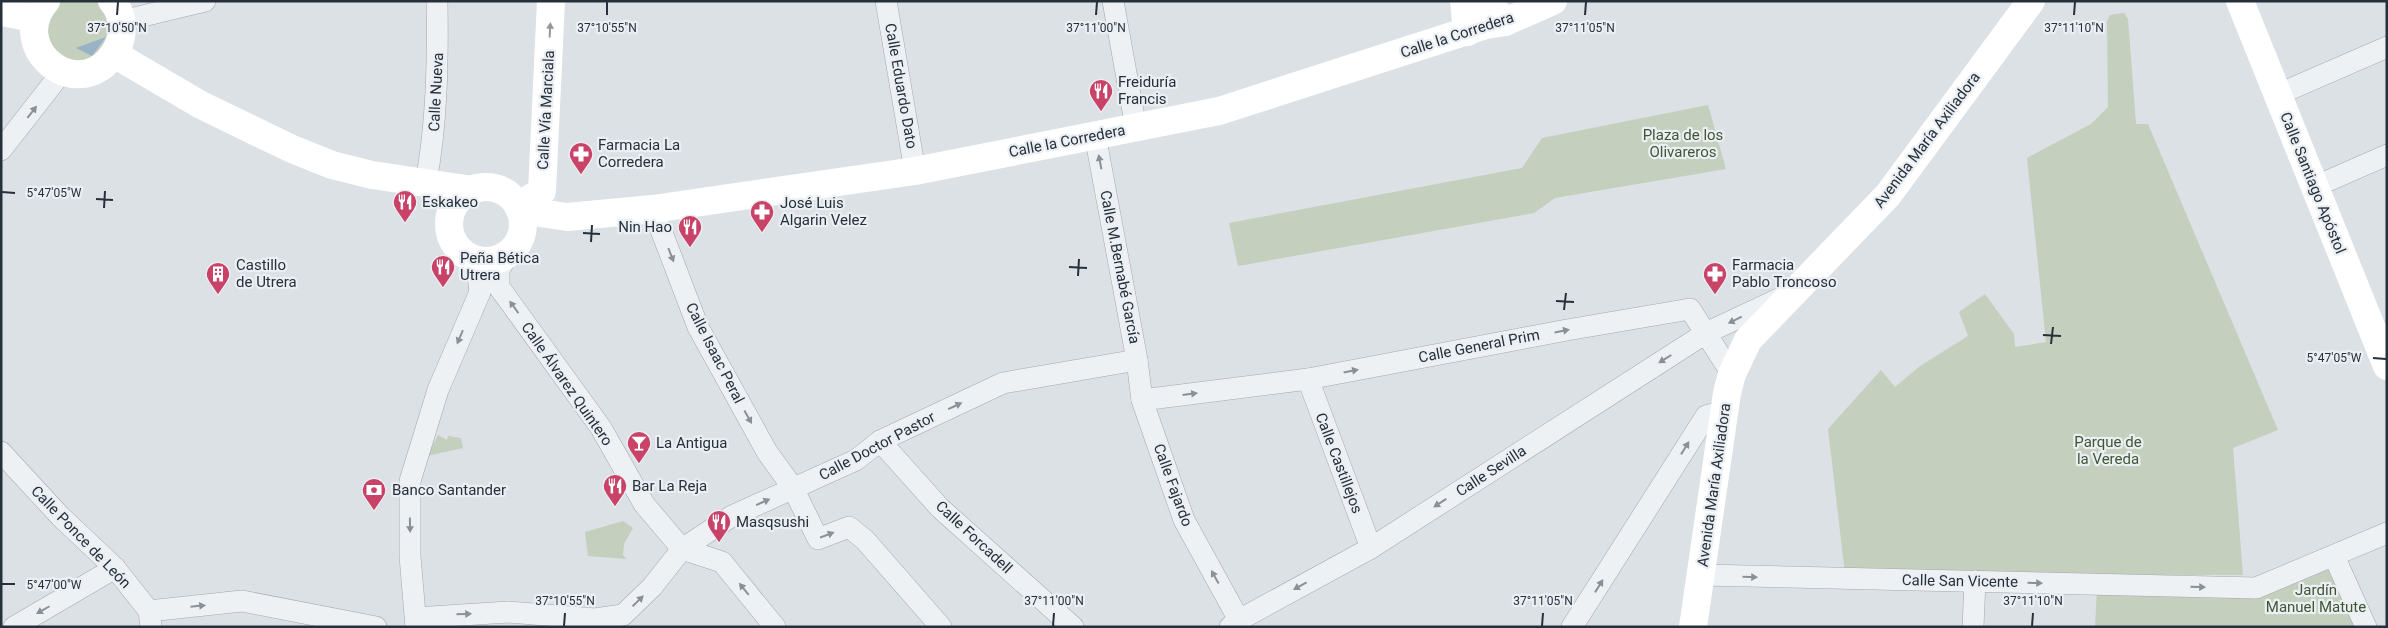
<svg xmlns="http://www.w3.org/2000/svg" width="2388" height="628" viewBox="0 0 2388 628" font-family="Roboto,sans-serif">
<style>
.green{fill:#c4cfbd}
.water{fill:#97b3c5}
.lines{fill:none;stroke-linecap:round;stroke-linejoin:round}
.street-casing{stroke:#a2a8af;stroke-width:22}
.street{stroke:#eef1f4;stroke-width:21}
.secondary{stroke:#fff;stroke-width:28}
.oneway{fill:#92989d}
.oneway2{fill:#8a9098}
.ticks{fill:none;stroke:#26303b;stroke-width:2}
.labels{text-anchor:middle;stroke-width:4.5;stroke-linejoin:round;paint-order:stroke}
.street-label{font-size:15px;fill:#26303b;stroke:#ebeff3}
.poi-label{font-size:15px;fill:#26303b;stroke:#ebeff3;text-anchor:start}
.park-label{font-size:15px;fill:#3f5634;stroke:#ebeff3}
.ticks-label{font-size:12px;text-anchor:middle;fill:#26303b;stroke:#ebeff3;stroke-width:4.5;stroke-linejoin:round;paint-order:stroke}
</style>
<rect width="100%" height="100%" fill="#dce1e5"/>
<g class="green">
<path d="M60,1h36c35,25 1,78 -37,56 -5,-3 -10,-13 -14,-18l8,-32z"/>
<polygon points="2124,13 2128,19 2136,124 2148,124 2278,430 2233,448 2243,575 1845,574 1828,429 1881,370 1895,387 1920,366 1968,336 1959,312 1985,294 2014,334 2015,347 2046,342 2027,158 2091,124 2108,107 2107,21 2110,15"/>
<polygon points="1708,105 1726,169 1555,198 1534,213 1238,266 1229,223 1522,168 1542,138"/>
<polygon points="438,435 447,440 448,436 461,438 463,448 427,456"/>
<polygon points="623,521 633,528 624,544 623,555 627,559 588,556 585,532"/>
<polygon points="2332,561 2362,627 2095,627 2097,588 2258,592"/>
</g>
<polygon class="water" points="106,37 92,56 76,48"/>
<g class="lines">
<g class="street-casing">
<g id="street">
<polyline points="886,1 915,171"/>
<polyline points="1113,1 1136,128"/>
<polyline points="122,21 205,1"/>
<polyline points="2277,95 2387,47"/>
<polyline points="1095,135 1137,360 1142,400 1184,520 1239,620"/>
<polyline points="1,150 62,72"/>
<path d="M426,182c11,-60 12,-120 11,-181"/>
<polyline points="2314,187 2387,155"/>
<polyline points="653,209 698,327 767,452 793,488 818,539 849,527 865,540 941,627"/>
<polyline points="509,253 499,270 499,287 601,428 644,504 682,549 722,562 775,627"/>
<polyline points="476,260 480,292"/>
<polyline points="1308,379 1371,548"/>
<polyline points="1142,400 1308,379 1567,330 1690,309 1732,374"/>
<polyline points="880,441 940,508 1073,627"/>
<polyline points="1,452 60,516 115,568 149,611 151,627"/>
<polyline points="2334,556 2366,627"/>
<polyline points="1702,575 2256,588 2387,533"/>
<polyline points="149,611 242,601 376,627"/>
<polyline points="416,618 508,612 595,619 623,615 652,587 682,549 732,516 856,460 880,441 1003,383 1137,360"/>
<polyline points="14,627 115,568"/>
<polyline points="416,627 410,556 410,481 438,390 480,292"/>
<polyline points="1230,627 1239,620 1371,548 1706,333 1785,296"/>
<polyline points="1572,627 1706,416 1725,411"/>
<polyline points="1973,627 1975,581"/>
</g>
</g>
<use href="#street" class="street"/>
<g class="secondary">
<path d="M46,1c-38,44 24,99 62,60 6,-7 11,-14 13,-24 2,-13 0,-26 -9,-36"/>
<polyline points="1464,1 1467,32"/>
<polyline points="1487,1 1505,22"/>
<polyline points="2240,1 2387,366"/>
<polyline points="1,12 34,18"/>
<polyline points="114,54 201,105 292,149 332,165 372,175 473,190"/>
<circle cx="486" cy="224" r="37"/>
<polyline points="518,206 542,191 551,1"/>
<polyline points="520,210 567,217 653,209 915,171 1219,111 1486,25 1505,22 1553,1"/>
<polyline points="1693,627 1727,393 1732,374 1748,340 1888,195 2031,1"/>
</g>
</g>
<defs><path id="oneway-solid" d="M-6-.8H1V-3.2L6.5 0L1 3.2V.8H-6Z" transform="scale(1.25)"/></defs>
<use class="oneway" href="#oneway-solid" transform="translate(550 30) rotate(-87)"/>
<g class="oneway2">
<use href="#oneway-solid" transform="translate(32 112) rotate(-52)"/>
<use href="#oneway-solid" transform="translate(1100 162) rotate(-101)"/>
<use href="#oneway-solid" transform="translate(671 255) rotate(69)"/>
<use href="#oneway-solid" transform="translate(514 307) rotate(-126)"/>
<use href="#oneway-solid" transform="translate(1735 320) rotate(154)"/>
<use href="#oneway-solid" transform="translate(1562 331) rotate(-11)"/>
<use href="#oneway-solid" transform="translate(460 337) rotate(113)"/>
<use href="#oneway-solid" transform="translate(1665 359) rotate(148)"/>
<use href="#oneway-solid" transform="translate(1351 371) rotate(-11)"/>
<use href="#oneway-solid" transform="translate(1190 394) rotate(-7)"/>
<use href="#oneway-solid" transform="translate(955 406) rotate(-25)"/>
<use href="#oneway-solid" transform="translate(748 417) rotate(61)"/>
<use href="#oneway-solid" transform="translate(1685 448) rotate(-58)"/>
<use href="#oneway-solid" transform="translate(763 502) rotate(-24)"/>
<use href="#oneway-solid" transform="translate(1440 503) rotate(147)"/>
<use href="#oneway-solid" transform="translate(410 525) rotate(89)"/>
<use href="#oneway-solid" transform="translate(827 535) rotate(-21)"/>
<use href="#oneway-solid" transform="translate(1215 577) rotate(-119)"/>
<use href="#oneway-solid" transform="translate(1750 577) rotate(1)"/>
<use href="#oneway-solid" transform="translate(2035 583) rotate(1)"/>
<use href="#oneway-solid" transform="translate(1300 586) rotate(151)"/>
<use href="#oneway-solid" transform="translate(1599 586) rotate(-58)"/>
<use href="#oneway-solid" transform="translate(2198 587) rotate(1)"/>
<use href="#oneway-solid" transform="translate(744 589) rotate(-129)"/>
<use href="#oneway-solid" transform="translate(638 601) rotate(-44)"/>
<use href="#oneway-solid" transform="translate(198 606) rotate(-6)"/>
<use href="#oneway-solid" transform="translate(43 610) rotate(150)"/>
<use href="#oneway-solid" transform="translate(464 614) rotate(-2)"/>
</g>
<path class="ticks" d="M117,15l1,-13M607,15v-13M1096,15l1,-13M1585,15l1,-13M2074,15l1,-13M2,192l13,1M96,199l17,1M104,208l1,-17M583,233l17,1M591,242l1,-17M1069,267l18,1M1078,276l1,-17M1556,301l18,1M1564,310l2,-17M2043,335l18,1M2051,344l2,-17M2373,358l13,1M2,584h13M564,626l1,-13M1053,626l1,-13M1542,626l1,-13M2032,626l1,-13"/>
<defs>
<g id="restaurant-pin" transform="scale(1.25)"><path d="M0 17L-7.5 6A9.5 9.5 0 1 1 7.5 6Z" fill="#c94267" stroke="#ebeff3"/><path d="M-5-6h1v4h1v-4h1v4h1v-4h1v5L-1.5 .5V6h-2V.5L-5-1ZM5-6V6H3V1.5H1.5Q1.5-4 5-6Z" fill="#fff"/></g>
<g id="pharmacy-pin" transform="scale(1.25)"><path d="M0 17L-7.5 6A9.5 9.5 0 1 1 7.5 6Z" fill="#c94267" stroke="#ebeff3"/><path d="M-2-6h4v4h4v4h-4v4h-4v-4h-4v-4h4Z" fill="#fff"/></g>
<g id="building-pin" transform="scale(1.25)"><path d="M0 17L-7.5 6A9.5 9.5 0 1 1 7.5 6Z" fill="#c94267" stroke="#ebeff3"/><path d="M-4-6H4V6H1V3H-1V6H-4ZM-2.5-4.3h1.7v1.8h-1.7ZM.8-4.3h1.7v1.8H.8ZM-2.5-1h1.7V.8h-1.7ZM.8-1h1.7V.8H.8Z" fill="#fff"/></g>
<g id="bar-pin" transform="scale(1.25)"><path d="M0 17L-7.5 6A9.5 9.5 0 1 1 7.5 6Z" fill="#c94267" stroke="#ebeff3"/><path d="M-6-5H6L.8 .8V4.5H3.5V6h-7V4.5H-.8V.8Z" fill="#fff"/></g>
<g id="bank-pin" transform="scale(1.25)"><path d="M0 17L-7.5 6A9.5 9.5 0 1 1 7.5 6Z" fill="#c94267" stroke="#ebeff3"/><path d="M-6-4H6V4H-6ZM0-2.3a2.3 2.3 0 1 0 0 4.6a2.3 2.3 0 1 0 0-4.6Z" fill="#fff"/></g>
</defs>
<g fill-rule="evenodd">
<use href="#restaurant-pin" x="1101" y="91"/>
<use href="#pharmacy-pin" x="581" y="154"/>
<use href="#restaurant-pin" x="405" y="202"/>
<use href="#pharmacy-pin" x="762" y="212"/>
<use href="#restaurant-pin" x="690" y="227"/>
<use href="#restaurant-pin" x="443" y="267"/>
<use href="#building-pin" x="218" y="274"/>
<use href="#pharmacy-pin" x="1715" y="274"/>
<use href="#bar-pin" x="639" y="443"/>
<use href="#restaurant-pin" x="615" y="486"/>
<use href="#bank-pin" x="374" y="490"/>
<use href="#restaurant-pin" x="719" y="522"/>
</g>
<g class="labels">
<g class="street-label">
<text transform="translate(1457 35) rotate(-18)" y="5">Calle la Corredera</text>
<text transform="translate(901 86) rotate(80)" y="5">Calle Eduardo Dato</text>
<text transform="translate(436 92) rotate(-87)" y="5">Calle Nueva</text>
<text transform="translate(546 110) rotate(-87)" y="5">Calle Vía Marciala</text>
<text transform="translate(1927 140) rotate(-53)" y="5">Avenida María Axiliadora</text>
<text transform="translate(1067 141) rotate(-11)" y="5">Calle la Corredera</text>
<text transform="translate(2313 183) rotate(68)" y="5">Calle Santiago Apóstol</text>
<text transform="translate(1120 267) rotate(79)" y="5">Calle M.Bernabé García</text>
<text transform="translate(1479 346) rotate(-11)" y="5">Calle General Prim</text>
<text transform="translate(715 353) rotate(63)" y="5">Calle Isaac Peral</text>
<text transform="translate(567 384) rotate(55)" y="5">Calle Álvarez Quintero</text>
<text transform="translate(877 446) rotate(-28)" y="5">Calle Doctor Pastor</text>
<text transform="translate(1339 463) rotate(69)" y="5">Calle Castillejos</text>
<text transform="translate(1491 471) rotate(-33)" y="5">Calle Sevilla</text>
<text transform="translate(1173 485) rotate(70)" y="5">Calle Fajardo</text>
<text transform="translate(1714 485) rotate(-82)" y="5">Avenida María Axiliadora</text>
<text transform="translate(81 537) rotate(46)" y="5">Calle Ponce de León</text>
<text transform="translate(974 537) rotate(43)" y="5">Calle Forcadell</text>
<text transform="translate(1960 581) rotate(1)" y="5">Calle San Vicente</text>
</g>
<g class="poi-label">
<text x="1118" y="87">Freiduría<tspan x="1118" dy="17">Francis</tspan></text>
<text x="598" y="150">Farmacia La<tspan x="598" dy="17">Corredera</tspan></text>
<text x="422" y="207">Eskakeo</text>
<text x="780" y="208">José Luis<tspan x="780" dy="17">Algarin Velez</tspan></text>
<text x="672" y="232" text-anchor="end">Nin Hao</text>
<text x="460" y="263">Peña Bética<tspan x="460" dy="17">Utrera</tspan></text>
<text x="236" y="270">Castillo<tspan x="236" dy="17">de Utrera</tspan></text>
<text x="1732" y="270">Farmacia<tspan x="1732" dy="17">Pablo Troncoso</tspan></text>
<text x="656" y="448">La Antigua</text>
<text x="632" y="491">Bar La Reja</text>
<text x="392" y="495">Banco Santander</text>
<text x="736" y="527">Masqsushi</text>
</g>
<g class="park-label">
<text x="1683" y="140">Plaza de los<tspan x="1683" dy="17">Olivareros</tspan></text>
<text x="2108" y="447">Parque de<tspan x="2108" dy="17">la Vereda</tspan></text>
<text x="2316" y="595">Jardín<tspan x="2316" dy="17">Manuel Matute</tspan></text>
</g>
</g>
<g class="ticks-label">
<text x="117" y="32">37°10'50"N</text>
<text x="607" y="32">37°10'55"N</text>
<text x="1096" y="32">37°11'00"N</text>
<text x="1585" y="32">37°11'05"N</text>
<text x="2074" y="32">37°11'10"N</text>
<text x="54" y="197">5°47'05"W</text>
<text x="2334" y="362">5°47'05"W</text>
<text x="54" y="589">5°47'00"W</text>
<text x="565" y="605">37°10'55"N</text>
<text x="1054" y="605">37°11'00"N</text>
<text x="1543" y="605">37°11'05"N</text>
<text x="2033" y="605">37°11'10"N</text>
</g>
<rect width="2388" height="628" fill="none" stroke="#26303b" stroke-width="5"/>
</svg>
